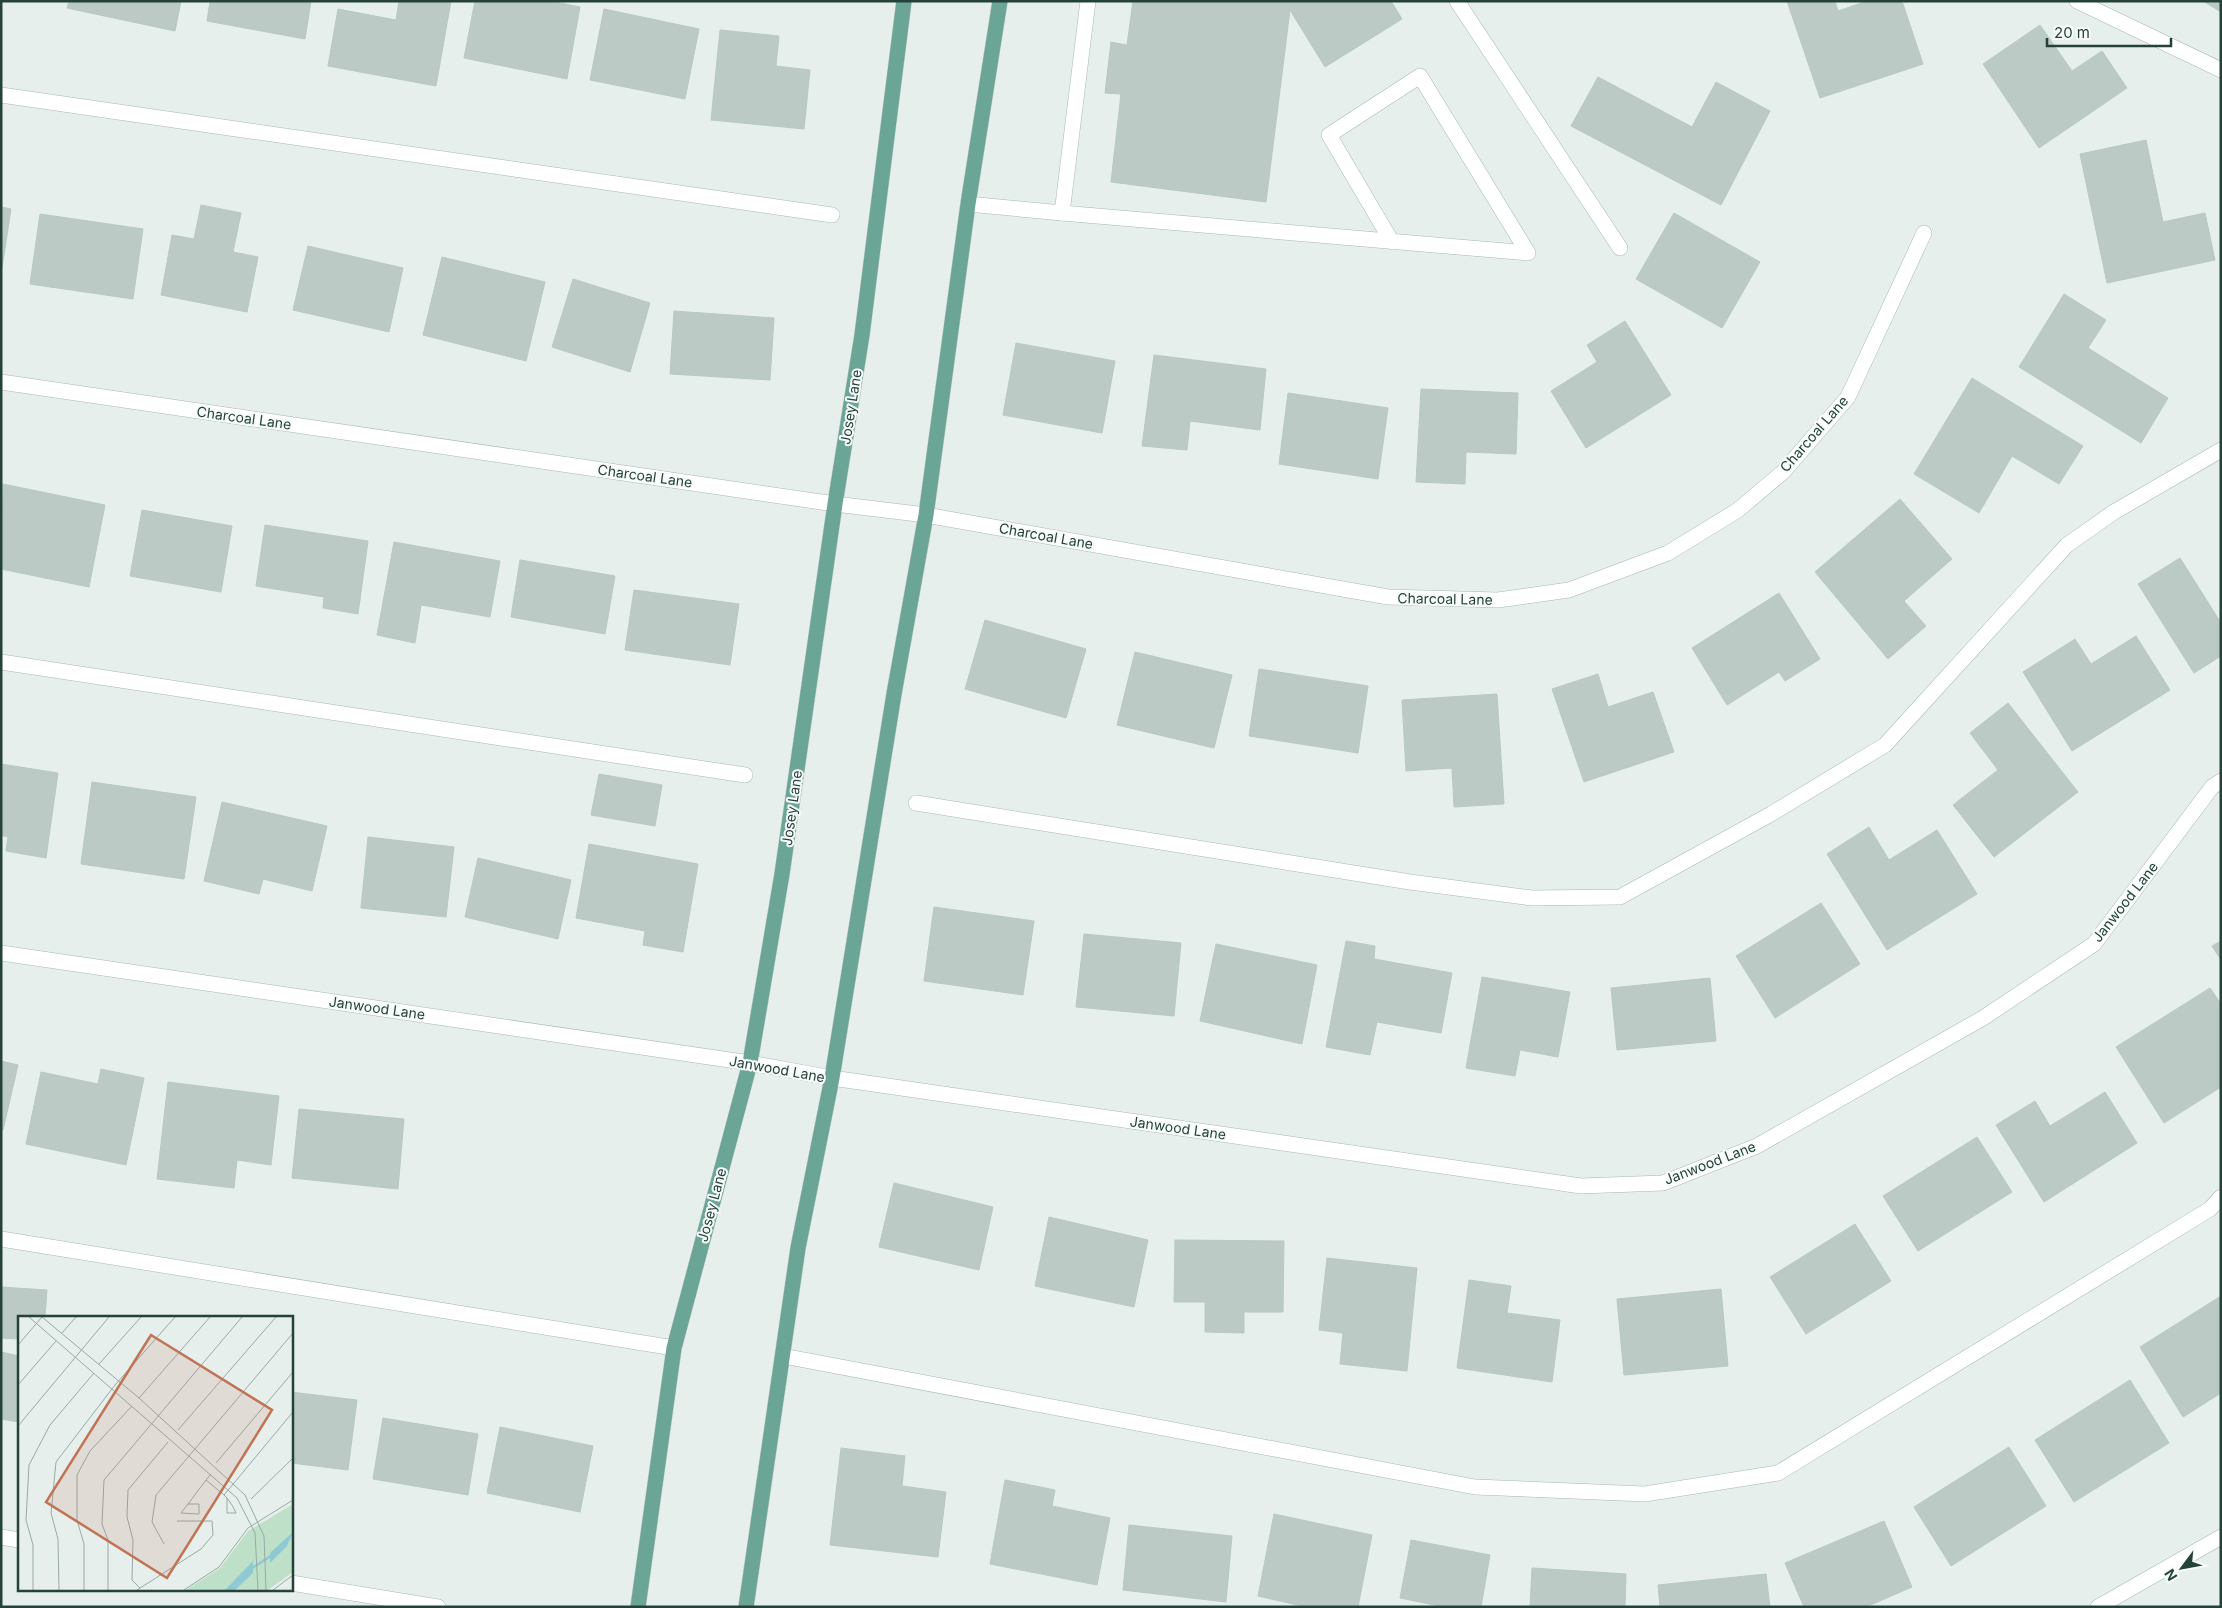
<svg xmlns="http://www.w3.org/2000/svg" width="2222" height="1608" viewBox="0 0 2222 1608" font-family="Inter,sans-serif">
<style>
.building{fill:#bbcac4;stroke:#b8c9c2}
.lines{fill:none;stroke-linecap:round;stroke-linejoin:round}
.minor-casing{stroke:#a8b8b2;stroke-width:16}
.major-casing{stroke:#c2cac8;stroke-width:16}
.minor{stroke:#fff;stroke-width:15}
.major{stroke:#6aa596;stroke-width:15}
.labels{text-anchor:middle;stroke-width:4;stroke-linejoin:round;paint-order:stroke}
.street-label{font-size:14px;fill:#24423a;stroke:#f7fbf9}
.inset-river{fill:none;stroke:#8ec9d4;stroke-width:2.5}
.inset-road{fill:none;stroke:#98aaa4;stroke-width:1}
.view{fill:#c07456;fill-opacity:0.15;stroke:#c07456;stroke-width:2.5}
.inset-edge{fill:none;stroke:#24423a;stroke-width:2.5}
</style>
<rect width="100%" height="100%" fill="#e6efeb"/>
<g class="building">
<polygon points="69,1 181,1 175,31 67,8"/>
<polygon points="210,1 311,1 305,39 207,21"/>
<polygon points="399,1 451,1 436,86 328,66 338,9 396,20"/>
<polygon points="475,1 550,1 580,7 567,79 464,58"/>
<polygon points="1133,1 1391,1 1402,19 1325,67 1290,10 1266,202 1111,182 1121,94 1105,93 1111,42 1127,45"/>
<polygon points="1787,1 1835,1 1838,11 1867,1 1902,1 1923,64 1820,98"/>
<polygon points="2203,1 2221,1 2221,12"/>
<polygon points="604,9 699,29 685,99 590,80"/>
<polygon points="2040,25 2072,71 2102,51 2127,88 2039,148 1983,64"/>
<polygon points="720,30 779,36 776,66 810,70 804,129 711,120"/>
<polygon points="1598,77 1692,127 1716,82 1770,111 1721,205 1571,126"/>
<polygon points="2146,140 2163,222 2205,213 2215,260 2107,283 2080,154"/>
<polygon points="201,205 241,213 233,252 258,257 247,312 161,295 172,235 194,239"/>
<polygon points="1,207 11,209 2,268 1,268"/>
<polygon points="1674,213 1760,262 1722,328 1636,279"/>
<polygon points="40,214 143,229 133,299 30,284"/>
<polygon points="308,246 403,268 389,332 293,310"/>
<polygon points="442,257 545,282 526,361 423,335"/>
<polygon points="573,279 650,303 630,372 552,347"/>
<polygon points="2064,294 2106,320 2088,348 2168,398 2141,443 2019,367"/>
<polygon points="674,311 774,318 770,380 670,374"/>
<polygon points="1625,321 1671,395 1586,448 1551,391 1597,362 1587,345"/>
<polygon points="1016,343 1115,361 1102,433 1003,415"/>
<polygon points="1154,355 1266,369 1260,430 1190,421 1187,450 1142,446"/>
<polygon points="1972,378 2083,446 2059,484 2012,456 1979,513 1914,474"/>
<polygon points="1421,389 1518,393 1516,454 1466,452 1465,484 1416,482"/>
<polygon points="1288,393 1388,408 1378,479 1279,464"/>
<polygon points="3,484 105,505 89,587 1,569"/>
<polygon points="1900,499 1952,559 1904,601 1926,626 1888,659 1815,572"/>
<polygon points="142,510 232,526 221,592 130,576"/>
<polygon points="265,525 368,541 358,614 323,608 324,597 256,586"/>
<polygon points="394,542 500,561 490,617 421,605 415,643 377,635"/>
<polygon points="2180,558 2221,623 2221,656 2194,673 2138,584"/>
<polygon points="520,560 615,576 605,634 511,617"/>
<polygon points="634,590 739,604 730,665 625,650"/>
<polygon points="1779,593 1820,659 1785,681 1779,672 1727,705 1692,648"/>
<polygon points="985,620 1086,649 1066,718 965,689"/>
<polygon points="2136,636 2170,690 2072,751 2023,672 2075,639 2091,664"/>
<polygon points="1135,652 1232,675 1214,748 1117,725"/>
<polygon points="1259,669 1368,686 1358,753 1249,736"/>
<polygon points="1598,674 1608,707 1653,692 1674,752 1584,782 1552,689"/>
<polygon points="1497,694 1504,804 1454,807 1452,768 1406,771 1402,700"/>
<polygon points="2008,703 2078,792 1994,857 1953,805 1998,770 1970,733"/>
<polygon points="1,764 58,773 46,858 6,851 8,837 1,835"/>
<polygon points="599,774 662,785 655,826 591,815"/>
<polygon points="92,782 196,797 184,879 81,864"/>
<polygon points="222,802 327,826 312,891 263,879 259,894 204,881"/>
<polygon points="1869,827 1889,860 1937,830 1977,894 1887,950 1827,854"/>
<polygon points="368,837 454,847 446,917 361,908"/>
<polygon points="589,844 698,864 683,952 643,945 645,931 576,918"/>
<polygon points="478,858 571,880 558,939 465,917"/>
<polygon points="1821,903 1860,964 1775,1018 1736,956"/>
<polygon points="934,907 1034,921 1023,995 924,981"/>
<polygon points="1084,934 1181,943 1174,1016 1076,1007"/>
<polygon points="1346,941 1375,946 1374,959 1452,973 1441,1033 1377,1022 1370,1055 1326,1047"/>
<polygon points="2221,941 2221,960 2212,946"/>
<polygon points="1216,944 1317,965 1302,1044 1200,1021"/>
<polygon points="1482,977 1570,992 1558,1057 1520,1050 1515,1076 1466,1068"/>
<polygon points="1710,978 1716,1041 1617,1050 1611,988"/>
<polygon points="2210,988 2221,1004 2221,1087 2164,1123 2116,1047"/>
<polygon points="1,1061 18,1065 3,1130 1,1129"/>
<polygon points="101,1069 144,1078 126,1165 26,1144 41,1072 98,1084"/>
<polygon points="168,1082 279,1096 271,1165 237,1160 234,1188 157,1179"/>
<polygon points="2105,1092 2137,1143 2044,1202 1996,1125 2035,1101 2050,1126"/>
<polygon points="299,1109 404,1119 398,1189 292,1178"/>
<polygon points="1977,1137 2012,1192 1918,1251 1883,1196"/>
<polygon points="894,1183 993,1207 979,1270 879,1247"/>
<polygon points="1049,1217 1148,1240 1134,1307 1035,1286"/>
<polygon points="1855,1224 1891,1281 1806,1334 1770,1277"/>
<polygon points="1175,1240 1284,1241 1283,1312 1244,1312 1244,1333 1205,1332 1205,1302 1174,1302"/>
<polygon points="1327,1258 1417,1268 1407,1371 1340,1364 1343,1333 1319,1330"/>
<polygon points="1469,1280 1511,1286 1507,1313 1560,1320 1552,1382 1457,1368"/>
<polygon points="1,1287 47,1290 45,1317 19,1317 19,1339 1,1338"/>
<polygon points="1721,1289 1728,1366 1624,1375 1617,1299"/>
<polygon points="2221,1296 2221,1393 2183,1417 2140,1347"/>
<polygon points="1,1352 19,1356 19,1422 1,1419"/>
<polygon points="2130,1380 2169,1443 2074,1502 2035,1440"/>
<polygon points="291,1392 357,1400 348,1470 291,1463"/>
<polygon points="383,1418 478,1434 468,1495 373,1479"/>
<polygon points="500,1427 593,1446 580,1512 487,1493"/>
<polygon points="2009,1447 2046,1506 1951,1566 1914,1507"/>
<polygon points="841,1448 905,1456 902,1486 946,1492 938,1557 830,1545"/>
<polygon points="1005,1480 1055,1490 1052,1506 1110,1518 1097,1585 990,1564"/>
<polygon points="1274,1514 1372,1535 1358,1607 1306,1607 1258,1596"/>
<polygon points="1884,1521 1912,1587 1866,1607 1804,1607 1785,1563"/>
<polygon points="1129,1525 1232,1536 1226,1602 1123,1590"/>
<polygon points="1411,1540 1490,1555 1481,1607 1444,1607 1400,1598"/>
<polygon points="1532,1568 1626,1574 1625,1607 1530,1607"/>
<polygon points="1766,1574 1770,1607 1660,1607 1658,1585"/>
</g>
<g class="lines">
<g class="minor-casing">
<g id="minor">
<polyline points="1457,1 1620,248"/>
<polyline points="2077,1 2221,70"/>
<polyline points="1,95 832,215"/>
<polyline points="968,204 1062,213 1088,1"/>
<polyline points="1062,213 1528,253 1420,76 1329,135 1392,242"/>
<polyline points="1,382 835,504 926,515 1388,597 1498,600 1569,590 1668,553 1738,510 1783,472 1848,397 1924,233"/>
<polyline points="1,662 745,775"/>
<polyline points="916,803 1410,882 1532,898 1620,897 1771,814 1885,745 2067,545 2114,512 2221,450"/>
<polyline points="1,953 750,1063 832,1078 1581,1186 1663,1183 1757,1146 1983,1018 2094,944 2212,787 2221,781"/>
<polyline points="1,1239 674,1348"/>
<polyline points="783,1356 1475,1487 1645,1494 1778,1473 2210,1209 2221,1197"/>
<polyline points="1,1537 19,1540"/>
<polyline points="291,1583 438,1607"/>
<polyline points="2098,1607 2221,1537"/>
</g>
</g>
<g class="major-casing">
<g id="major">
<polyline points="638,1607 674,1348 750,1063 782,874 835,504 862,335 904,1"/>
<polyline points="746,1607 798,1248 832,1078 894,694 926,515 968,204 1000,1"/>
</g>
</g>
<use href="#minor" class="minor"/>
<use href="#major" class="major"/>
</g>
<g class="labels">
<g class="street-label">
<text transform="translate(851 407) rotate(-81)" y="5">Josey Lane</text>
<text transform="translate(244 418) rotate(8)" y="5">Charcoal Lane</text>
<text transform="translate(1814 434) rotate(-49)" y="5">Charcoal Lane</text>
<text transform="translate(645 476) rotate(8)" y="5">Charcoal Lane</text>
<text transform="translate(1046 536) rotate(10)" y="5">Charcoal Lane</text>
<text transform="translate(1445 599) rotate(1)" y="5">Charcoal Lane</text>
<text transform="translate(792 808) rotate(-82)" y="5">Josey Lane</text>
<text transform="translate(2125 902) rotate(-52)" y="5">Janwood Lane</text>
<text transform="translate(377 1008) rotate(8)" y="5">Janwood Lane</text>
<text transform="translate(777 1069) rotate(10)" y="5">Janwood Lane</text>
<text transform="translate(1178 1128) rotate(8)" y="5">Janwood Lane</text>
<text transform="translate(1710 1163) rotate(-21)" y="5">Janwood Lane</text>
<text transform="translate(712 1205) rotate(-75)" y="5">Josey Lane</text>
</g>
</g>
<g transform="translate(18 1316)">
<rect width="275" height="275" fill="#e6efeb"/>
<path d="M275,188v68l-25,18h-82l34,-22 28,-37z" fill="#bfe0c8"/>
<path d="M275,216l-6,14 -17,17v-10zM235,245v12l-18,17h-10z" fill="#8ec9d4"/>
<path class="inset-river" d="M228,256l31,-20"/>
<path class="inset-road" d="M11,1l208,181 18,35 3,57M24,1l97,81 106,97 19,41 2,54M44,17l14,-16M0,29l24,-28M81,48l42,-47M0,69l38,-44M121,82l71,-81M0,110l91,-109M160,114l98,-113M198,147l77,-91M193,158l-5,6 18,15 3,3 5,7 4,8h-9v-15M206,179l69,-83M233,183l42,-41M170,188h11v10l-18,-1 7,-9 18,-24M146,228l-12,-22 4,-27 137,-162M122,272l-8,-8 1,-40 -6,-23 1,-27 40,-48M15,274v-45l-7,-25 3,-55 21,-40 44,-52M41,274l-1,-51 -7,-26 5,-51 59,-77 60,-68M66,274v-46l-7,-24v-45l13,-24 42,-45M90,274v-50l-6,-16 2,-44 138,-163M119,274l64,-41 12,-14 -1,-14h-35M166,274l35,-23 29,-39 45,-28M255,274l20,-15"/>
<path class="view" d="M133,19l121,75 -105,168 -121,-76z"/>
<rect width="275" height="275" class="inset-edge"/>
</g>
<rect width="2222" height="1608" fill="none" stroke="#24423a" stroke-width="5"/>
<g transform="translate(2182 1568) rotate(238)" stroke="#f7fbf9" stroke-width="4" paint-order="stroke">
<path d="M0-4L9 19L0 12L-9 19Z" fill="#24423a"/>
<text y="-8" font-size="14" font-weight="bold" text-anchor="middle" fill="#24423a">N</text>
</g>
<path d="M2047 38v8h124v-8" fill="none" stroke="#24423a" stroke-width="2.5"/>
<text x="2054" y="38" font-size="15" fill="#24423a" stroke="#f7fbf9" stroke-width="4" paint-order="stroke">20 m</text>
</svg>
